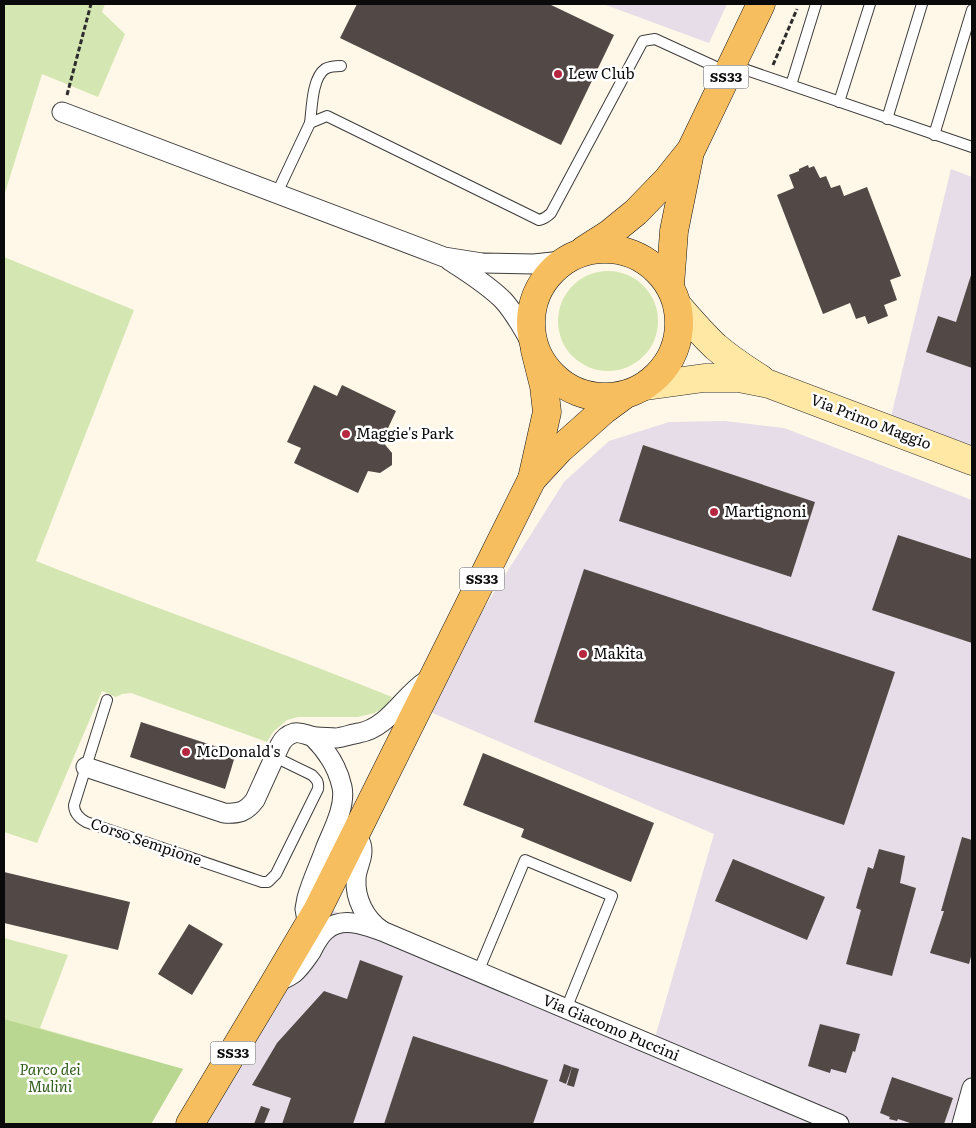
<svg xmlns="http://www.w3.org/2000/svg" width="976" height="1128" viewBox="0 0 976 1128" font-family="Literata,serif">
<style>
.industrial{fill:#e6dde9}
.green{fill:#d4e7b2}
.forest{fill:#bad792}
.building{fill:#524946}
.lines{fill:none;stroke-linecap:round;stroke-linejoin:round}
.lane-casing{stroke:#3d3d3d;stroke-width:12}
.street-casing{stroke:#3d3d3d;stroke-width:21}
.secondary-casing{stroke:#2c2c2c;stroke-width:29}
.primary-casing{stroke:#1b1b1b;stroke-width:29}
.path{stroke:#2c2c2c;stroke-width:3;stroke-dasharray:5 2.5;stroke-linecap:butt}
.lane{stroke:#fff;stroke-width:10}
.street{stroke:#fff;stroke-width:19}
.secondary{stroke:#fee8a3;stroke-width:28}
.primary{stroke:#f6be5f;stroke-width:28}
.poi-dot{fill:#b6263f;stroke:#fff;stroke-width:2}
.labels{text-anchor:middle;stroke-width:5;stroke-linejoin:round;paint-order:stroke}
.shield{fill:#fff;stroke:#545454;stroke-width:1}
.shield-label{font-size:14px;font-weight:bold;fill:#0a0a0a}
.poi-label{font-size:15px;fill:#0a0a0a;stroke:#fff;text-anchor:start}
.street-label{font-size:15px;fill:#0a0a0a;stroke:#fff}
.park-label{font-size:15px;font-style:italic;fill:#335f1d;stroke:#fff}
</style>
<rect width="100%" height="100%" fill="#fff7e7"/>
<g class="industrial">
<polygon points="603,4 727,4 709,43"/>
<polygon points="951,169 972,177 972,457 889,425"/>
<polygon points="725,421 784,428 972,500 972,1124 193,1124 322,906 654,1041 714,834 421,708 564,482 609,441 669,422"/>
</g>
<g class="green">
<polygon points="4,4 105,4 102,12 125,34 98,97 42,74 4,196"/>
<path d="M4,257l130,53 -98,251c118,47 238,88 356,136l-8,11 -10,5 -16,4h-60l-11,3 -14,12 -6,10 -136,-49 -9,1 -6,3 -14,-6 -65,152 -33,-11z"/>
<circle cx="608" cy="321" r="50"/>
<polygon points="4,938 68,955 40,1028 183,1069 151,1124 4,1124"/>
</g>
<polygon class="forest" points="4,1019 183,1069 151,1124 4,1124"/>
<g class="building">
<polygon points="357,4 549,4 614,35 561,145 340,38"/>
<polygon points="808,165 809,168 814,166 820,178 826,176 831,188 840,185 844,196 867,187 901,276 890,280 897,300 884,305 888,316 868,324 865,316 856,319 850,303 823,314 777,195 794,188 789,175 799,171 799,169"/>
<polygon points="972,272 972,368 926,352 938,316 956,322"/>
<polygon points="314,385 337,396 342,385 396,411 382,441 392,453 392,465 380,473 368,471 358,493 294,463 301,448 287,442"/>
<polygon points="643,445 815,502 791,577 619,521"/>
<polygon points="898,535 972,559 972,643 872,610"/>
<polygon points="584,569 895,672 844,825 534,722"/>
<polygon points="141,722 236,753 225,789 130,757"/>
<polygon points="483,753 654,823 631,882 521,837 524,829 463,805"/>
<polygon points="962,837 972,840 972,953 969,964 930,953 944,911 941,911"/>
<polygon points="879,849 905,856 900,883 916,888 892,976 846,964 861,910 856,908 868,867 873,869"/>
<polygon points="733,859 825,897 807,940 715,901"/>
<polygon points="4,872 130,902 118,950 4,923"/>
<polygon points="189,924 223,944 192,995 158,974"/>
<polygon points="360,960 403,976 353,1124 282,1124 291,1098 252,1085 277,1043 324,991 347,999"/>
<polygon points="820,1024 860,1034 855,1052 853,1051 846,1073 831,1069 830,1073 808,1066"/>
<polygon points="413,1036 548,1080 533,1124 384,1124"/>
<polygon points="564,1064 572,1067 566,1084 559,1081"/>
<polygon points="572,1067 579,1069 574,1087 567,1085"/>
<polygon points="892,1077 953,1098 944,1124 913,1124 898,1119 897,1121 889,1119 890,1117 880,1113"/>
<polygon points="261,1106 270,1109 264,1124 254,1124"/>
</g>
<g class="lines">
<g class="lane-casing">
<g id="lane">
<polyline points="732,65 972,147"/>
<polyline points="791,85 816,4"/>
<polyline points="839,102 870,4"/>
<polyline points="887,119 922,4"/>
<path d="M310,123c2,-15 2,-45 15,-54 5,-3 11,-3 16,-3"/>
<polyline points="934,135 972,10"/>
<path d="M277,193l33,-70 17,-7 212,104c5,-1 8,-3 12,-7l92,-172 12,-2 72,33"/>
<path d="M107,700l-33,105c0,8 5,13 12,17l176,60h6l8,-8 42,-85c1,-7 -1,-9 -6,-14l-37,-18"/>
<polyline points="478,972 525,860 612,896 566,1009"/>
</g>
</g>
<g class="street-casing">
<g id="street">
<polyline points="62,112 444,257 482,263 534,264 562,261"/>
<path d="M449,260c18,12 38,24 54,40 13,14 23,34 32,50"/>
<path d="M86,767l138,46c15,1 22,-1 31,-13l25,-55c3,-6 7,-10 14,-12 8,-2 15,4 23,4 6,0 13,1 19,1 8,-1 16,-4 23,-5 29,-5 44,-37 67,-52"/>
<path d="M355,834c2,4 5,7 6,10 4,12 -5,24 -5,35 -1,20 9,40 25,51"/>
<path d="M308,926l-3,-17 2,-11c5,-18 13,-34 19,-51 7,-17 20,-41 16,-60 -4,-19 -15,-36 -29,-50"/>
<path d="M277,982c6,-3 12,-5 17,-9 7,-6 12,-14 17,-21 4,-8 9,-17 15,-22 16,-14 39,-5 56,1l457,193"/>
<polyline points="962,1124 972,1088"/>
</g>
</g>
<g class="secondary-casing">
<g id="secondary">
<path d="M678,306c12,14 24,28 38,41 14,12 29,22 45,32"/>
<polyline points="646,386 704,378 739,378 769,384 972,461"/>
</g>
</g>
<g class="primary-casing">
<g id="primary">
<circle cx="605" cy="323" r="74"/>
<polyline points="584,250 609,234 636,212 667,180 691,150 761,4"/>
<polyline points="670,286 674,231 689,157"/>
<polyline points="532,479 559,450 604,410 623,396"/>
<polyline points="190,1124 275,982 318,909 532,479 547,412 544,386 535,350"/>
</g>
</g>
<g class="path">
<polyline points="773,65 797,9"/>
<polyline points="67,95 91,4"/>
</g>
<use href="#lane" class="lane"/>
<use href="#street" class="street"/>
<use href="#secondary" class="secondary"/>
<use href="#primary" class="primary"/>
</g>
<g class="poi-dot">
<circle cx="558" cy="74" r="5"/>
<circle cx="346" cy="434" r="5"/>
<circle cx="714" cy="512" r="5"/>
<circle cx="583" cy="654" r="5"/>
<circle cx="186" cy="752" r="5"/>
</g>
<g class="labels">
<g class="shield">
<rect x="703.5" y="65.5" width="45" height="23" rx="4"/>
<rect x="459.5" y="567.5" width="45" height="23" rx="4"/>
<rect x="210.5" y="1041.5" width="45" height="23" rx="4"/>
</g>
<g class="shield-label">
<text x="726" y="82">SS33</text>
<text x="482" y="584">SS33</text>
<text x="233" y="1058">SS33</text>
</g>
<g class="poi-label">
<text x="568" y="79">Lew Club</text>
<text x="356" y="439">Maggie's Park</text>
<text x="724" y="517">Martignoni</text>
<text x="593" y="659">Makita</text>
<text x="196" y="757">McDonald's</text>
</g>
<g class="street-label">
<text transform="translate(871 422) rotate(21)" y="5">Via Primo Maggio</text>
<text transform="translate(146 842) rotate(19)" y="5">Corso Sempione</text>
<text transform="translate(611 1028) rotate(23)" y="5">Via Giacomo Puccini</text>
</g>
<g class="park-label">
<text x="50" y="1075">Parco dei<tspan x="50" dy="17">Mulini</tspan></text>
</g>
</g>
<rect width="976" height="1128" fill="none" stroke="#0a0a0a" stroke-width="10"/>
</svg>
